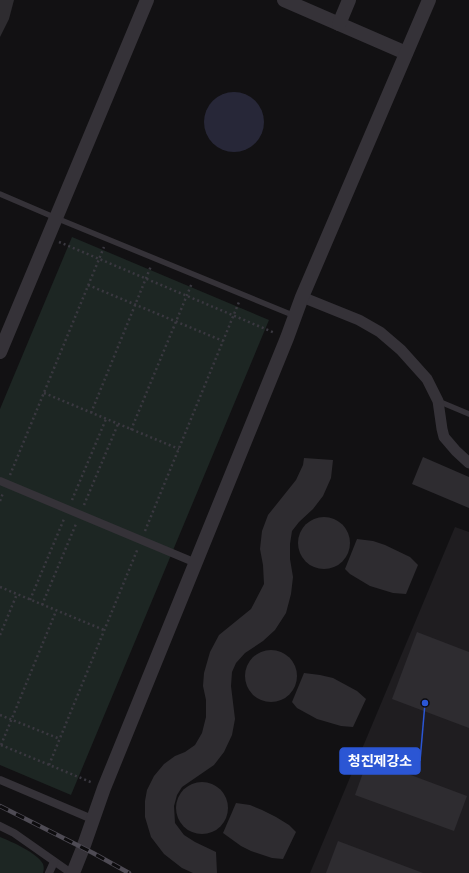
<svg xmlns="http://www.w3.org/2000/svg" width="469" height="873" viewBox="0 0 469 873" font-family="'Work Sans','Noto Sans KR',sans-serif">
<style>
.built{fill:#1f1d20}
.green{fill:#1d2623}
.water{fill:#272738}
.building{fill:#2e2c30}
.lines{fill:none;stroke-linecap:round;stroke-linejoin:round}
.path{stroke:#3a3840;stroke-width:2.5;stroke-dasharray:2 3;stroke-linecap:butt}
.service{stroke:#353238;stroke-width:5.5}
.pedestrian{stroke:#353238;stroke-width:8}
.minor{stroke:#353238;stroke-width:11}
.tertiary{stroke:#353238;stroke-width:14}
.rail-casing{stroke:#4e4b54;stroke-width:4.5}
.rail{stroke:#0d0c0e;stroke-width:3;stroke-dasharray:9;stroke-linecap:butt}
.leader{fill:none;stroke:#2b56d4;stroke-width:1.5}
.callout-dot{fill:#2b56d4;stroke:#0d0c0e;stroke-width:1.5}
.callout{fill:#2b56d4;stroke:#2b56d4;stroke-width:1.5}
.callout-label{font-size:14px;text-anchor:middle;font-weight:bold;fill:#fff}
</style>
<rect width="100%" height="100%" fill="#121113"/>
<polygon class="built" points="455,527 469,532 469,873 310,873"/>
<g class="green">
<polygon points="72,237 269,320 71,795 0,765 0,409"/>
<path d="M0,837c12,5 36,15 43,27 1,3 1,6 0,9h-43z"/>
</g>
<circle class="water" cx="234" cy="122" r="30"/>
<g class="building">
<polygon points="0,0 14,0 9,19 0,37"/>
<polygon points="423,457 469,477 469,508 412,484"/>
<polygon points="304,458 333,460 331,478 323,496 313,509 299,522 292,531 290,544 290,559 293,577 291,594 286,613 275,630 263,641 245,653 236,663 232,672 231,686 235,719 232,735 224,752 214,765 182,787 177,795 174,806 175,823 184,835 195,842 216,852 217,873 193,873 182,868 164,854 151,837 145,817 145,801 147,790 154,776 164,764 175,756 185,752 195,745 202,733 206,717 206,700 203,686 204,673 210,652 219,635 251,609 264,584 263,565 260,549 262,531 268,515 296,480 303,465"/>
<circle cx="324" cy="543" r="26"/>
<polygon points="357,539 373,541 385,545 410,557 418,565 406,594 393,593 370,586 350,574 345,569"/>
<polygon points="417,632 469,652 469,728 392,699"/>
<circle cx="271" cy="676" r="26"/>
<polygon points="304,673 320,675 333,678 357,691 366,699 353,727 341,726 317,719 297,708 292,702"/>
<polygon points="368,759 467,796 454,831 355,795"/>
<circle cx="202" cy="808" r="26"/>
<polygon points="236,803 250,805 262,810 276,817 289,825 296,832 283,859 272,858 251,851 241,846 223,833"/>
<polygon points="338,841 423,873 326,873"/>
</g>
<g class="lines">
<g class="path">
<polyline points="59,242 275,333"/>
<polyline points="88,285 223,341"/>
<polyline points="44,393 179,449"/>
<polyline points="91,413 151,266"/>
<polyline points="131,430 192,283"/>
<polyline points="10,475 104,247"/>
<polyline points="72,500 106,419"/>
<polyline points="0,501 3,493"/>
<polyline points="84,505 118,424"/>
<polyline points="145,531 239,302"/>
<polyline points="0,587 104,630"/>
<polyline points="30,600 64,519"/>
<polyline points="42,605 76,524"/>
<polyline points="0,635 17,594"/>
<polyline points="0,715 60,739"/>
<polyline points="1,745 56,611"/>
<polyline points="1,745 93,783"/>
<polyline points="49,765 138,548"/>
</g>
<g class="service">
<polyline points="0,194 56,218 295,316"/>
<polyline points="438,401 469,414"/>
</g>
<g class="pedestrian">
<polyline points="0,481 196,563"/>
<polyline points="0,780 92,819"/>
<polyline points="0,826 14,833 71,873"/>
<polyline points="49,873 54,862"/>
</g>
<polyline class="minor" points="302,297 359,320 380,332 401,350 427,379 438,401 442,429 444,437 456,451 469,463"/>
<g class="tertiary">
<polyline points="284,0 406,53"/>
<polyline points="339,24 349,0"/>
<polyline points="0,352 147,0"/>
<polyline points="73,873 83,848 104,788 287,338 302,297 429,0"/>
</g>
<g class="rail-casing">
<polyline id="rail" points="0,806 93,853 129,873"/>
</g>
<use href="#rail" class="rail"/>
</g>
<path class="leader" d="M425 703L420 761"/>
<circle class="callout-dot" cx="425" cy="703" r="4"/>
<rect class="callout" x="340" y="748" width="80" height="26" rx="4"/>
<g class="callout-label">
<text x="380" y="766">청진제강소</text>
</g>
</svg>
